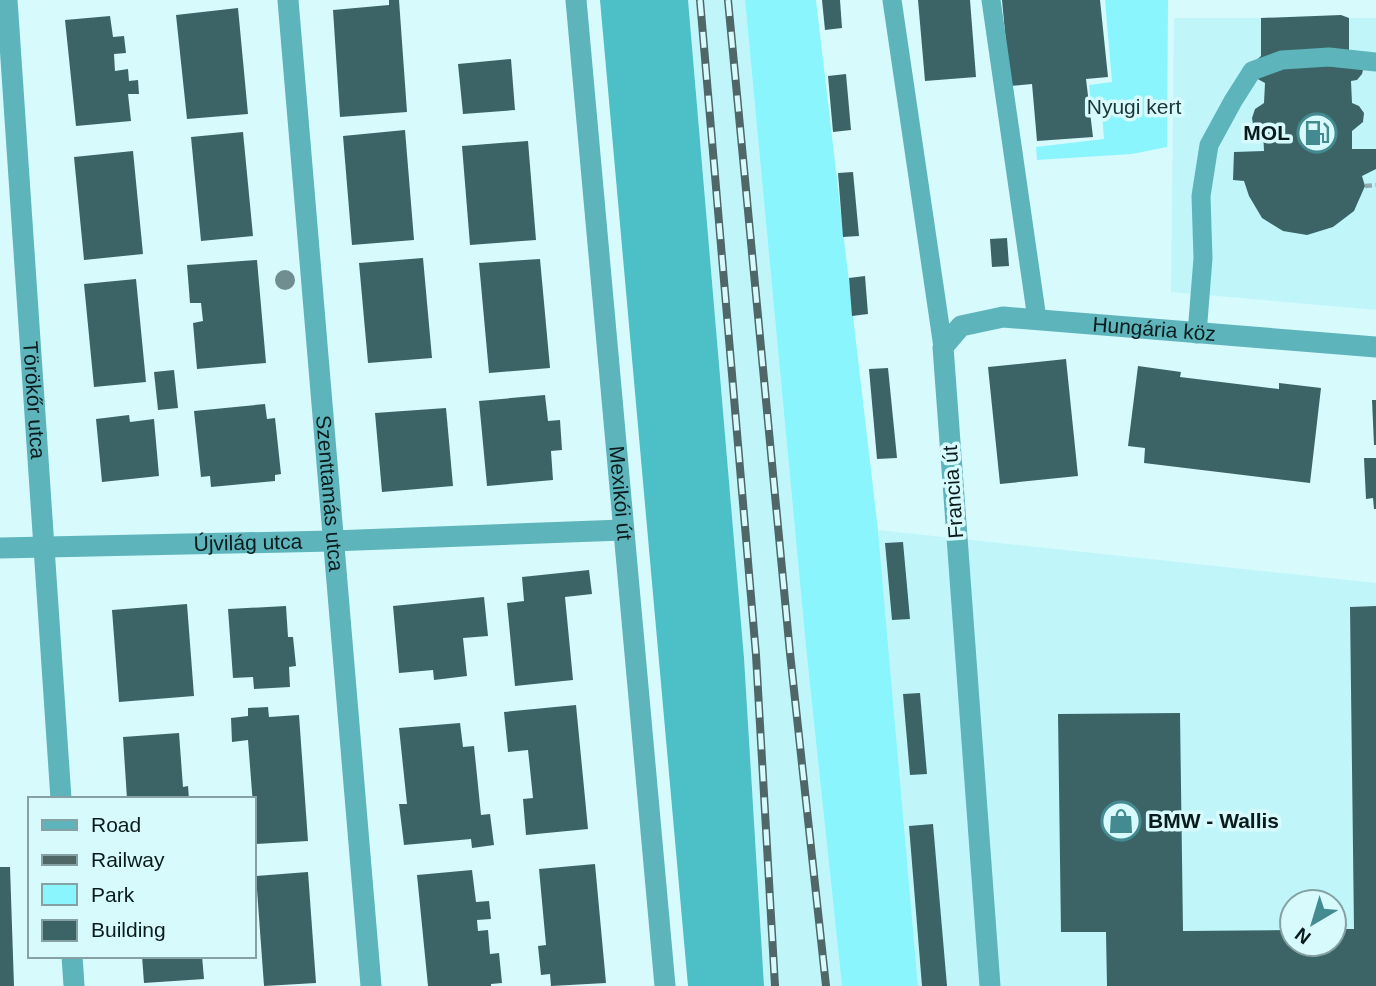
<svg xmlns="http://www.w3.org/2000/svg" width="1376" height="986" viewBox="0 0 1376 986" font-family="Helvetica,sans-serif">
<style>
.built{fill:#c0f6fa;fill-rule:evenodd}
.green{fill:#8bf5fd}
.forest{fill:#4cbfc7}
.building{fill:#3c6467}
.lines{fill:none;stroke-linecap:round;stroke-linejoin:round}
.path{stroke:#8fabae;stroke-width:4.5;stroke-dasharray:7 3.5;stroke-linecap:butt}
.service{stroke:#5db4bb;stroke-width:19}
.minor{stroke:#5db4bb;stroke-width:21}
.rail-casing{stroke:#506768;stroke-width:8}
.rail{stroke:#d7fafd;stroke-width:5;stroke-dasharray:16;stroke-linecap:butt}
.tree{fill:#708e90}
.labels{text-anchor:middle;stroke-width:7;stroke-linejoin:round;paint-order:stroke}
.park-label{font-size:21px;fill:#1c3537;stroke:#d7fafd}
.poi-label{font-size:21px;font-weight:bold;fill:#0a1b1c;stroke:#d7fafd;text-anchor:end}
.street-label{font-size:21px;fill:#0a1b1c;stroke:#d7fafd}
</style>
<rect width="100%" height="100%" fill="#d7fafd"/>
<g class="built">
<polygon points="688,0 745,0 807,657 842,986 764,986 744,658"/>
<polygon points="1174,18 1376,18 1376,310 1171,292"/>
<path d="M878,530l498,53v403h-458zM1292,902h42v42h-42z"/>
</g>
<g class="green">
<polygon points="745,0 816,0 878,530 918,986 842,986 807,657"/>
<polygon points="1105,0 1168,0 1167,147 1132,154 1037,160 1036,147 1104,139 1102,113 1092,112 1089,85 1112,82"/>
</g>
<polygon class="forest" points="600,0 688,0 744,658 764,986 688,986"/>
<g class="building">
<polygon points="389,0 399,0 407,112 340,117 333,10 389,5"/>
<polygon points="822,0 840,0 842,28 825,30"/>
<polygon points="918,0 970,0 976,77 925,81"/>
<polygon points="1002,0 1100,0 1108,77 1086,79 1093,137 1037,141 1032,84 1010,86"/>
<polygon points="238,8 248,114 187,119 176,15"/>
<polygon points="1341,15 1349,18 1349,54 1364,66 1362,74 1357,80 1351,81 1352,103 1359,106 1364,113 1363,122 1352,131 1352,149 1376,149 1376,169 1362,176 1365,186 1354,211 1333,227 1307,235 1283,231 1262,218 1249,196 1244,181 1233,180 1234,152 1264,151 1263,131 1253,124 1252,118 1255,109 1264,103 1265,83 1254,77 1254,62 1261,56 1261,18"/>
<polygon points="110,16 113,37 124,36 126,53 114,54 115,71 128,69 129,81 138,80 139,94 128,94 131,121 76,126 65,20"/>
<polygon points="511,59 515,110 463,114 458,64"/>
<polygon points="846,74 851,130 833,132 828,76"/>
<polygon points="405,130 414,240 352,245 343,136"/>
<polygon points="243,132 253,236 201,241 191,137"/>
<polygon points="528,141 536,240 470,245 462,146"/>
<polygon points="133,151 143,254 84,260 74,157"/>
<polygon points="853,172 859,236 843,237 838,173"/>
<polygon points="1007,238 1009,266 992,267 990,239"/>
<polygon points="423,258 432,358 368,363 359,263"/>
<polygon points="540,259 550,368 489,373 479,263"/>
<polygon points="257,260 266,363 197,369 193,323 203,321 201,303 190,303 187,265"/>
<polygon points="865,276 868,314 852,316 849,278"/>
<polygon points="136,279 146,382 94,387 84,284"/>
<polygon points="1066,359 1078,476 1000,484 988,367"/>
<polygon points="1138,366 1181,372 1180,377 1279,389 1279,383 1321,388 1310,483 1144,463 1145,448 1128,446"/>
<polygon points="888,368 897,458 877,459 869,369"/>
<polygon points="174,370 178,408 158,410 154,372"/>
<polygon points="545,395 548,421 560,420 562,450 551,451 553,480 487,486 479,401"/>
<polygon points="1372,400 1376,400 1376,445 1374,445"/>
<polygon points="265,404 267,419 275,418 281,474 275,475 275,481 211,487 210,476 201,477 194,411"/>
<polygon points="446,408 453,486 382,492 375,413"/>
<polygon points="129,415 130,422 154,419 159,476 102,482 96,419"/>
<polygon points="1364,458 1376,458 1376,509 1374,509 1373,498 1366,499"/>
<polygon points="903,542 910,619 892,620 885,543"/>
<polygon points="589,570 592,594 565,597 573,680 515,686 507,603 524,601 522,577"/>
<polygon points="484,597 488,636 463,638 467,676 434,680 433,670 399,673 393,606"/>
<polygon points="187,604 194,696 119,702 112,610"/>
<polygon points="286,606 288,637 293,637 296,666 289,667 290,687 254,689 253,677 233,678 228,609"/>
<polygon points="1376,606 1376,986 1107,986 1106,932 1061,932 1058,714 1180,713 1183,931 1292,930 1292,944 1334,944 1334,929 1354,929 1350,607"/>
<polygon points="920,693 927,774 910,775 903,694"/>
<polygon points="576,705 588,829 526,835 523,799 533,798 528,750 508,752 504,712"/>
<polygon points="268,707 269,717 299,715 308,841 256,844 248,740 232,742 231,718 248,716 248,708"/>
<polygon points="460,723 463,747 474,746 481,815 490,814 494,845 472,848 471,839 404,845 399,804 407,804 399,728"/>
<polygon points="179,733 183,787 188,786 189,799 127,799 123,737"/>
<polygon points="933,824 947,986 922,986 909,826"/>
<polygon points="595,864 606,983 551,986 550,974 541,975 538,946 546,945 539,869"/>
<polygon points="0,867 10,867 14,986 0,986"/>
<polygon points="472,870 476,902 489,901 491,919 477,920 478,931 488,930 490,954 499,953 502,983 491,984 491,986 428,986 417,875"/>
<polygon points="308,872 316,983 264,986 256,876"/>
<polygon points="142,956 202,956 204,979 144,983"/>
</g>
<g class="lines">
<polyline class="path" points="1365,186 1376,185"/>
<g class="service">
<polyline points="892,0 943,347"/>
<polyline points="991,0 1037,319"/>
<polyline points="1197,334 1203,258 1201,196 1209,145 1233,101 1252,71 1282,60 1329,57 1376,62"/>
</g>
<g class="minor">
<path id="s1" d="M7,0l54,799"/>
<path id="s2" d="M288,0l83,986"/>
<path id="s3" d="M576,0l89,986"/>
<path id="s4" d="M0,548l332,-7 291,-11"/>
<polyline points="72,956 74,986"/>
<path id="s5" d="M990,986l-47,-639 18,-21 42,-9 373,30"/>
</g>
<g class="rail-casing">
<g id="rail">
<polyline points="700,0 756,655 775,986"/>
<polyline points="728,0 790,653 826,986"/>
</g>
</g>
<use href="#rail" class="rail"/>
</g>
<circle class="tree" cx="285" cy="280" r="10"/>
<defs>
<g id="fuel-ring" transform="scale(2.0125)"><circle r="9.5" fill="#d7fafd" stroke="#438b90" stroke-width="1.5"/><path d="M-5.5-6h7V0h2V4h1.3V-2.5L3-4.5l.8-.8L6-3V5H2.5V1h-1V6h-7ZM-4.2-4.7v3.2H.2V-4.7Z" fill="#438b90"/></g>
<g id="shop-ring" transform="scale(2.0125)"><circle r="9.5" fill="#d7fafd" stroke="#438b90" stroke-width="1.5"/><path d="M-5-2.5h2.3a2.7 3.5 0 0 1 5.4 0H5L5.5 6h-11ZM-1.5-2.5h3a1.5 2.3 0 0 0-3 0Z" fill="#438b90"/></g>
</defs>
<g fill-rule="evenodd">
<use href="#fuel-ring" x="1317" y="133"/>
<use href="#shop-ring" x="1121" y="821"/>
</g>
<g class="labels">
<g class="park-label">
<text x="1134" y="114">Nyugi kert</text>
</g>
<g class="poi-label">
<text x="1290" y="140">MOL</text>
<text x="1148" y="828" text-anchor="start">BMW - Wallis</text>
</g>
<g class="street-label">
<text dy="7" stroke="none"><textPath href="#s5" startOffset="863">Hungária köz</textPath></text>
<text dy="7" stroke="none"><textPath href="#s1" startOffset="401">Törökőr utca</textPath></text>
<text transform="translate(953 492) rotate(-94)" y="7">Francia út</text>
<text dy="7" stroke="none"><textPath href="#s2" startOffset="495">Szenttamás utca</textPath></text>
<text dy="7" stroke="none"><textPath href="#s3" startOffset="495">Mexikói út</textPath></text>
<text dy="7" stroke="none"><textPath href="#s4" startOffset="248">Újvilág utca</textPath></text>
</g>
</g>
<rect x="28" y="797" width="228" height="161" fill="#d7fafd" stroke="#85a1a3" stroke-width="2"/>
<rect x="42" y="820" width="35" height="10" fill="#5db4bb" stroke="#85a1a3" stroke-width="2"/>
<text x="91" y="832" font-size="21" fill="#0a1b1c">Road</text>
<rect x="42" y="855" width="35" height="10" fill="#506768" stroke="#85a1a3" stroke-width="2"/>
<text x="91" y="867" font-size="21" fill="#0a1b1c">Railway</text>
<rect x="42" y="884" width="35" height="21" fill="#8bf5fd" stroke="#85a1a3" stroke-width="2"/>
<text x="91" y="902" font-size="21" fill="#0a1b1c">Park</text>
<rect x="42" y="920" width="35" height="21" fill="#3c6467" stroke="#85a1a3" stroke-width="2"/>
<text x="91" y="937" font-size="21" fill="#0a1b1c">Building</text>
<g transform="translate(1313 923) rotate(218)"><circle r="33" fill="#d7fafd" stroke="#85a1a3" stroke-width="2"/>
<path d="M0-5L12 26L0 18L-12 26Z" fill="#438b90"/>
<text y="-10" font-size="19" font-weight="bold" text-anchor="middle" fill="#0a1b1c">N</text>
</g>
</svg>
